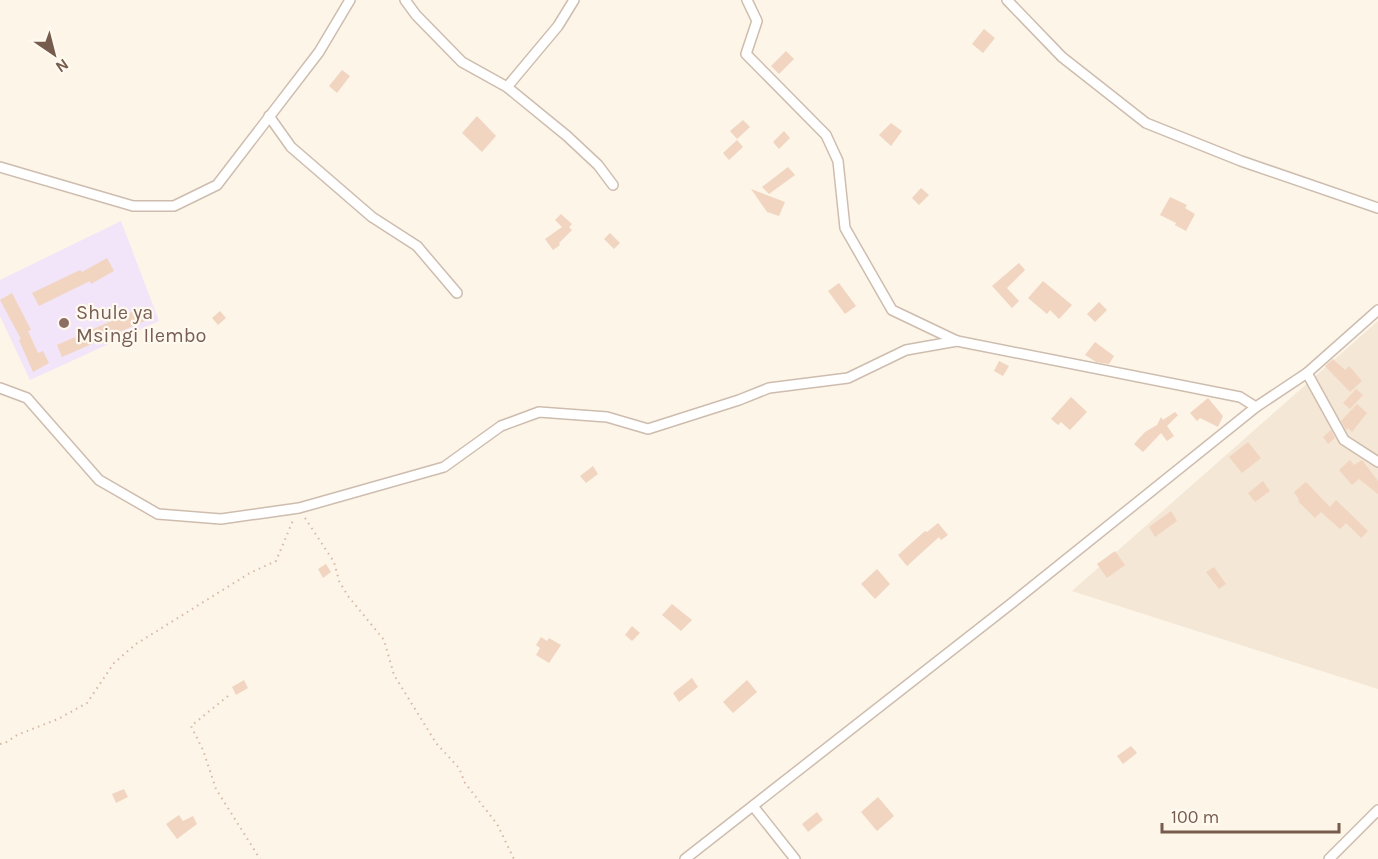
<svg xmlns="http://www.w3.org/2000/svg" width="1378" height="859" viewBox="0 0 1378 859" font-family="Karla,sans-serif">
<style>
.residential{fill:#f4e7d6}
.education{fill:#f2e5f9}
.building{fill:#f1d5c0}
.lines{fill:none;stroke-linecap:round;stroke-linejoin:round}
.minor-casing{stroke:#cebdae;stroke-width:12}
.path{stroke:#d7b8a3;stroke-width:2;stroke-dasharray:1.5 4.5;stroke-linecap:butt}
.minor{stroke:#fff;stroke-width:9}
.education-dot{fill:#8d6e63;stroke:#fff9ef;stroke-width:2}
.labels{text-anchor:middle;stroke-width:4.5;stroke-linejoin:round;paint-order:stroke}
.education-label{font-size:20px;fill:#785e54;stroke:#fff9ef;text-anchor:start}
</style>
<rect width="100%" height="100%" fill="#fcf5e8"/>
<polygon class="residential" points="1378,321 1378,689 1072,591"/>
<polygon class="education" points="121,221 159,321 30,380 0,316 0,280"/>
<g class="building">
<polygon points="984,29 995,38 983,53 972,44"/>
<polygon points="786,51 794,59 779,74 771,66"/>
<polygon points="342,70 350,76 337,93 329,86"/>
<polygon points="477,116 496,136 482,152 462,133"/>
<polygon points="743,120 750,127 737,139 730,131"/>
<polygon points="891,123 902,131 891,146 879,135"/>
<polygon points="784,131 790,138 779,149 773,142"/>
<polygon points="737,140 743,147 729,160 723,153"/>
<polygon points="788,167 795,175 769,194 762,187"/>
<polygon points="921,188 929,195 919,205 912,198"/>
<polygon points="751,189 785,202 779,216 767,212"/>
<polygon points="1170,197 1187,205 1185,208 1195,214 1186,231 1175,225 1176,223 1160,215"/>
<polygon points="561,214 572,224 569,227 572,230 559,243 560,245 553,250 545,239 562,227 555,220"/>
<polygon points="610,233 620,243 614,249 604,239"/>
<polygon points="107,258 114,271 91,284 90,281 39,306 32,293 80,270 82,272"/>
<polygon points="1019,263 1025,270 1007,288 1019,301 1012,308 992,286"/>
<polygon points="1043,281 1072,305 1059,319 1050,310 1047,314 1028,298"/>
<polygon points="839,283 856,306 845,314 828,291"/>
<polygon points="12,293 31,330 28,331 38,353 43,351 49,363 33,372 19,340 21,339 0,300"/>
<polygon points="1099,302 1107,310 1095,322 1087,314"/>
<polygon points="143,307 149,319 62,357 57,345"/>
<polygon points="220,311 226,318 218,325 212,318"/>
<polygon points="1095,342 1114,356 1109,364 1096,362 1085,355"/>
<polygon points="1333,359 1345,370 1349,366 1362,381 1350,392 1325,366"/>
<polygon points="999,361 1009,366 1003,376 994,371"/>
<polygon points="1356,389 1363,395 1350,409 1343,403"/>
<polygon points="1071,397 1087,412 1070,430 1061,422 1058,425 1051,419"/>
<polygon points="1208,398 1223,416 1218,427 1200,418 1197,421 1190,413"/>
<polygon points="1357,404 1367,413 1352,432 1348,428 1346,430 1341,421"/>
<polygon points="1175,412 1178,415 1167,426 1174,436 1167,441 1161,433 1143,452 1134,444 1145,432 1157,425 1161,417 1163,420"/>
<polygon points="1331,430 1335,438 1328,444 1323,437"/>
<polygon points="1248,442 1261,458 1242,473 1229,457"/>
<polygon points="1350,460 1354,465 1362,460 1378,481 1378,494 1359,479 1352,485 1339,470"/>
<polygon points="593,466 598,474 586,483 580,476"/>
<polygon points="1263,481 1270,491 1255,502 1248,493"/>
<polygon points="1306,482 1330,507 1336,500 1368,531 1361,538 1346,523 1340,529 1321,512 1315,518 1298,501 1299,500 1294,492"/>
<polygon points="1171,511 1177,521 1155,537 1149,527"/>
<polygon points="938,523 948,535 941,540 939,537 907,566 898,555 925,531 927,532"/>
<polygon points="1115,551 1125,565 1107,578 1097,564"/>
<polygon points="326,564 331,572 323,578 318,569"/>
<polygon points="1214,567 1226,584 1219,589 1206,572"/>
<polygon points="877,569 890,584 875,599 861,584"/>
<polygon points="672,604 692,620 681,631 662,615"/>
<polygon points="632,626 640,633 632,641 625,635"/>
<polygon points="541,637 547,641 549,638 561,645 549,663 536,655 540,648 536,645"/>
<polygon points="692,678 698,687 679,702 673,693"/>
<polygon points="244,680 248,688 236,695 232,687"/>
<polygon points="747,680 757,692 733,713 723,702"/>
<polygon points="1131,746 1137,753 1123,764 1117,756"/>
<polygon points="124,789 128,797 116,803 112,794"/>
<polygon points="878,797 894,816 877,831 861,812"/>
<polygon points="817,812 823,820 808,832 802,824"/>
<polygon points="179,815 183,821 193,816 197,824 177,839 166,824"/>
</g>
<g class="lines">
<g class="minor-casing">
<g id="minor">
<polyline points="405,0 416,15 462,62 507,87 567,136 598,165 613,185"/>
<polyline points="747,0 757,21 746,54 826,135 838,161 845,228 892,310 957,341"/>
<polyline points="1007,0 1062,57 1146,123 1241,161 1378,208"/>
<polyline points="507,87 558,26 574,0"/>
<polyline points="269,116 291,147 372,217 417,246 457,293"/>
<polyline points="0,167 133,206 174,206 217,185 319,52 350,0"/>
<polyline points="1307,373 1344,440 1378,462"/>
<polyline points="0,388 27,398 99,480 158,514 221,519 299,508 444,467 501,426 539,412 607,417 648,429 739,400 769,388 848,378 906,350 957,341 1240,397 1256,407"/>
<polyline points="753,806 795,859"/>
<polyline points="685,859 1012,603 1256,407 1307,373 1378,310"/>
<polyline points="1329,859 1378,810"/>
</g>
</g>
<g class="path">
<polyline points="305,518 334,562 339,581 348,596 384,640 394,675 436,743 459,768 465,783 497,824 514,859"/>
<polyline points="228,696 191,726 203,750 216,789 260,859"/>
<polyline points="0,744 5,743 17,735 58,719 87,703 114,663 136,644 250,573 276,561 294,518"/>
</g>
<use href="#minor" class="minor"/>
</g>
<circle class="education-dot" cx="64" cy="323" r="6"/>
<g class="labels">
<g class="education-label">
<text x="76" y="319">Shule ya<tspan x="76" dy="23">Msingi Ilembo</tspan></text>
</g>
</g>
<g transform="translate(54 54) rotate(145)" stroke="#fff9ef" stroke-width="4.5" paint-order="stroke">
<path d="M0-4.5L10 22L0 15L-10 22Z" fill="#765c4c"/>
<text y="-9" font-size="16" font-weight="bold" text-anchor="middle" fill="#765c4c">N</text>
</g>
<path d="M1162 823v9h177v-9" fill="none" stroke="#765c4c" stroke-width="3"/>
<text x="1171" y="823" font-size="18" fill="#765c4c" stroke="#fff9ef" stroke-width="4.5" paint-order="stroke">100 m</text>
</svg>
